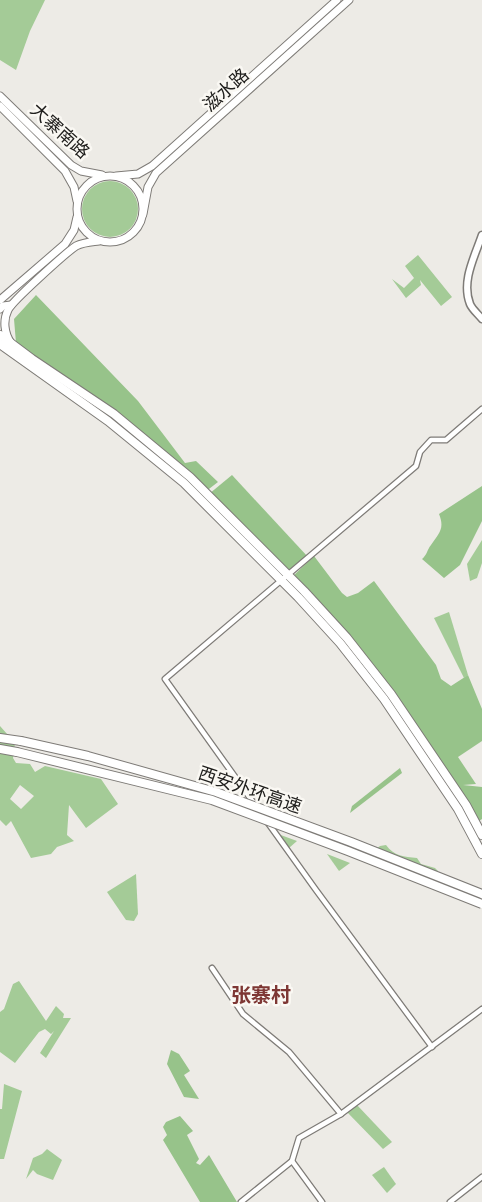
<svg xmlns="http://www.w3.org/2000/svg" width="482" height="1202" viewBox="0 0 482 1202" font-family="'Source Sans 3','Noto Sans SC',sans-serif">
<style>
.green{fill:#a4cb97;fill-rule:evenodd}
.forest{fill:#97c38a}
.lines{fill:none;stroke-linecap:round;stroke-linejoin:round}
.street-casing{stroke:#7e7b77;stroke-width:7}
.secondary-casing{stroke:#7e7b77;stroke-width:9}
.primary-casing{stroke:#7e7b77;stroke-width:9}
.highway-casing{stroke:#7e7b77;stroke-width:10}
.street{stroke:#fff;stroke-width:4.5}
.secondary{stroke:#fff;stroke-width:6}
.primary{stroke:#fff;stroke-width:7}
.highway{stroke:#fff;stroke-width:8}
.highway-bridge-casing{stroke:#7e7b77;stroke-width:10;stroke-linecap:butt}
.highway-bridge{stroke:#fff;stroke-width:8}
.labels{text-anchor:middle;stroke-width:5;stroke-linejoin:round;paint-order:stroke}
.street-label{font-size:18px;fill:#21201e;stroke:#faf8f3}
.quarter-label{font-size:20px;font-weight:bold;fill:#7e3734;stroke:#faf8f3}
</style>
<rect width="100%" height="100%" fill="#edebe6"/>
<g class="green">
<polygon points="0,0 45,0 30,31 16,70 0,60"/>
<circle cx="110" cy="209" r="28"/>
<polygon points="418,255 452,297 441,306 420,280 421,285 406,298 392,279 404,288 414,278 405,266"/>
<polygon points="482,540 482,563 477,578 470,581 467,564"/>
<polygon points="449,612 468,675 464,678 434,618"/>
<path d="M0,726l15,17 -2,15 3,5 14,1 5,8 10,-6 56,13 17,25 -32,24 -17,-23 -2,30 7,6 -17,6 -6,7 -20,4 -20,-37 -5,5 -6,-6zM20,785l14,11 -13,13 -11,-10z"/>
<polygon points="278,834 297,841 289,848"/>
<path d="M386,845c8,11 18,12 31,13l4,6 14,4 3,3 -1,1 -61,-23 4,-3z"/>
<polygon points="327,854 350,863 339,871"/>
<polygon points="136,874 138,914 134,921 126,920 107,892"/>
<polygon points="19,981 46,1021 56,1006 64,1014 63,1018 71,1018 46,1058 40,1053 54,1031 51,1034 45,1029 39,1032 15,1063 0,1052 0,1012 4,1009 13,984"/>
<polygon points="4,1084 22,1091 4,1159 0,1159 0,1109 2,1109"/>
<polygon points="357,1105 392,1142 383,1149 347,1112"/>
<polygon points="47,1149 62,1160 53,1180 37,1174 33,1170 26,1179 33,1158 42,1154"/>
<polygon points="384,1167 396,1184 387,1193 372,1175"/>
</g>
<g class="forest">
<polygon points="36,295 138,401 185,463 196,461 218,482 205,492 138,433 16,343 14,319"/>
<polygon points="232,475 308,557 288,574 209,494"/>
<path d="M482,486v35l-22,44 -16,13 -22,-19c5,-4 5,-9 9,-14 8,-12 14,-16 8,-31z"/>
<polygon points="314,556 342,593 347,597 358,593 374,581 436,665 441,679 451,686 468,675 482,709 482,741 458,757 476,784 463,785 482,787 482,819 476,823 391,695 292,577"/>
<polygon points="400,768 402,773 350,813 352,806"/>
<polygon points="171,1050 179,1054 190,1071 184,1075 199,1099 184,1097 167,1064"/>
<polygon points="180,1116 193,1131 187,1135 199,1159 196,1163 200,1165 209,1155 237,1202 200,1202 163,1140 167,1135 163,1127 166,1122"/>
</g>
<g class="lines">
<g class="street-casing">
<g id="street">
<polyline points="212,968 243,1014 289,1052 341,1114"/>
<polyline points="432,1047 316,890 165,679 416,466 420,452 431,440 446,440 482,409"/>
<polyline points="292,1161 322,1202"/>
<polyline points="241,1202 292,1161 299,1138 341,1114 482,1009"/>
<polyline points="450,1202 482,1177"/>
</g>
</g>
<g class="secondary-casing">
<path id="secondary" d="M482,235c-7,21 -21,46 -12,69 2,5 8,10 12,15"/>
</g>
<g class="primary-casing">
<g id="primary">
<polyline points="0,96 71,165 81,171 102,175"/>
<polyline points="0,106 65,171 74,187 77,201"/>
<circle cx="110" cy="209" r="33"/>
<polyline points="116,176 138,174 152,166 337,0"/>
<polyline points="143,214 148,187 156,173 349,0"/>
<polyline points="0,300 65,244 74,230 77,217"/>
<polyline points="0,309 3,306 11,305"/>
<path d="M11,343c-7,-10 -8,-23 -3,-33 4,-9 59,-58 68,-64 8,-4 15,-4 23,-5"/>
</g>
</g>
<g class="highway-casing">
<g id="highway">
<polyline points="0,335 32,359 114,414 190,477 304,591 347,638 391,694 466,805 482,835"/>
<polyline points="0,344 108,421 184,483 298,597 340,643 384,699 458,809 482,854"/>
<polyline points="0,738 21,741"/>
<polyline points="0,749 17,752"/>
</g>
</g>
<use href="#street" class="street"/>
<use href="#secondary" class="secondary"/>
<use href="#primary" class="primary"/>
<use href="#highway" class="highway"/>
<g class="highway-bridge-casing">
<g id="highway-bridge">
<polyline points="21,741 88,756 216,792 351,842 482,894"/>
<polyline points="17,752 212,800 348,851 482,904"/>
</g>
</g>
<use href="#highway-bridge" class="highway-bridge"/>
</g>
<g class="labels">
<g class="street-label">
<text transform="translate(226 90) rotate(-42)" y="6">滋水路</text>
<text transform="translate(60 131) rotate(42)" y="6">大寨南路</text>
<text transform="translate(250 790) rotate(19)" y="6">西安外环高速</text>
</g>
<g class="quarter-label">
<text x="261" y="1002">张寨村</text>
</g>
</g>
</svg>
